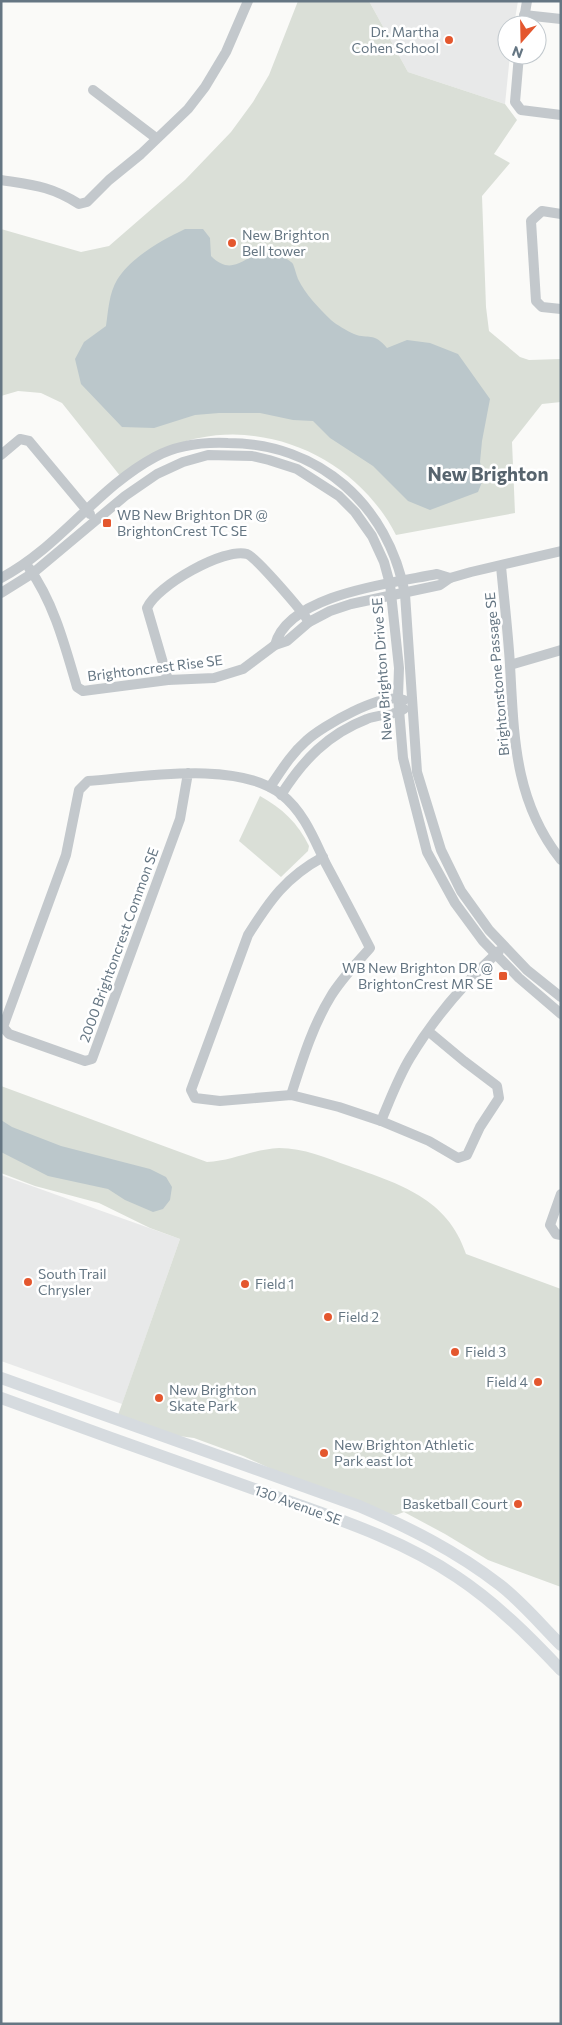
<svg xmlns="http://www.w3.org/2000/svg" width="562" height="2025" viewBox="0 0 562 2025" font-family="Commissioner,sans-serif">
<style>
.built{fill:#e8e9e9}
.green{fill:#dadfd7}
.water{fill:#bbc7cb}
.lines{fill:none;stroke-linecap:round;stroke-linejoin:round}
.minor{stroke:#c3c8cc;stroke-width:10}
.major{stroke:#d6dbdf;stroke-width:12}
.poi-dot{fill:#e4572e;stroke:#fff;stroke-width:2}
.labels{text-anchor:middle;stroke-width:5;stroke-linejoin:round;paint-order:stroke}
.poi-label{font-size:14px;fill:#657683;stroke:#fff;text-anchor:start}
.street-label{font-size:14px;fill:#657683;stroke:#fff}
.district-label{font-size:19px;font-weight:bold;fill:#57646e;stroke:#fff}
</style>
<rect width="100%" height="100%" fill="#fafaf8"/>
<g class="built">
<polygon points="369,1 518,1 514,25 507,25 507,55 510,55 505,104 408,72"/>
<polygon points="1,1175 180,1239 122,1404 1,1361"/>
</g>
<g class="green">
<path d="M298,1h71l39,71 97,32 12,16 -23,34 16,9 -28,33 4,111 3,24 31,26 9,3 32,-1v43l-19,2 -30,38 3,71 -119,22c-36,-71 -118,-113 -197,-97 -29,5 -53,24 -78,39l-59,-74 -21,-10 -11,-1 -12,-1 -17,5v-167l80,23 28,-6 76,-66 46,-48 22,-30 16,-27z"/>
<path d="M260,796c22,12 38,27 49,50l-1,5 -27,26 -42,-36z"/>
<path d="M1,1086l206,76c25,-1 47,-13 72,-14 25,0 47,10 70,18 50,18 99,32 117,88l95,35v298l-73,-27 -43,-26 -41,-22 -8,3 -9,-1 -107,-41 -37,-17 -49,-18 -15,-2 -61,-21 62,-176 -30,-11 -51,-25 -64,-17 -34,-13z"/>
</g>
<g class="water">
<path d="M185,229h18l7,9 1,18c27,27 38,-14 69,0 4,1 11,5 13,8 2,5 3,10 5,15 7,15 21,29 33,41 6,5 16,11 23,14 15,6 19,-3 33,14l20,-8 23,3 28,11 32,45 -8,42 -2,21 4,15 -6,15 -48,18 -22,-9 -35,-35 -43,-28 -17,-17 -20,-1 -33,-7h-41l-24,2 -41,13 -32,-1 -41,-43 -6,-25 9,-17 22,-16c2,-14 3,-33 11,-46 14,-23 45,-40 68,-51z"/>
<polygon points="1,1120 12,1127 61,1146 150,1169 166,1177 172,1187 170,1200 163,1209 153,1212 125,1200 108,1189 48,1176 1,1152"/>
</g>
<g class="lines">
<g class="minor">
<polyline points="524,15 561,19"/>
<polyline points="523,25 527,1"/>
<polyline points="519,55 515,102 521,110 561,115"/>
<polyline points="93,90 156,138"/>
<path d="M1,180c32,5 50,6 78,24l8,-2 22,-22 32,-26 47,-45 17,-22 21,-35 22,-51"/>
<polyline points="561,214 542,211 531,221 536,301 542,307 561,309"/>
<polyline points="1,455 20,439 29,441 90,514"/>
<path d="M501,566c3,33 7,66 9,99 4,71 4,136 51,195"/>
<path d="M29,568c25,35 36,78 48,119l6,4 85,-11 46,-2 29,-9 32,-24 12,-4 22,-19 21,-11 21,-7 89,-19 10,-7 21,-6 90,-21"/>
<path d="M1,578c58,-30 96,-90 154,-121 22,-12 49,-15 73,-14 91,0 160,62 177,151l12,178 24,78 20,41 28,39 38,40 34,27"/>
<polyline points="1,593 33,573 125,496 157,474 183,462 208,455 252,456 269,460 297,469 339,496 355,512 372,536 384,562 390,584 399,668 398,697 403,758 427,852 455,903 483,941 519,978 561,1014"/>
<path d="M275,645c13,-51 118,-62 162,-71l13,4"/>
<polyline points="510,665 561,650"/>
<path d="M168,680l-21,-72c9,-22 78,-61 100,-54 9,3 55,57 62,68"/>
<path d="M188,773l-8,46 -88,240 -7,2 -76,-27 -6,-7 63,-172 13,-65 9,-9c53,-4 149,-21 193,13 23,18 33,45 45,70 15,28 30,56 44,84 -13,15 -28,30 -39,48 -19,31 -29,65 -40,99"/>
<path d="M270,787c11,-16 21,-33 36,-46 16,-15 77,-50 98,-41"/>
<path d="M281,795c22,-35 47,-61 86,-76 12,-5 27,-3 37,-10"/>
<path d="M323,857c-37,20 -53,43 -75,78l-57,155 4,8 25,3 71,-6 48,12 42,14"/>
<path d="M428,1031l36,30 33,25 2,12 -19,29 -13,28 -9,3 -29,-17 -48,-20c9,-21 17,-43 29,-63 24,-40 55,-76 89,-107"/>
<polyline points="561,1194 550,1225 556,1234 561,1235"/>
</g>
<g class="major">
<path d="M1,1378l358,128c51,22 97,45 141,79 22,17 41,40 61,60"/>
<path d="M1,1398c85,31 171,62 256,92 68,25 140,46 200,87 39,26 72,59 104,93"/>
</g>
</g>
<g class="poi-dot">
<circle cx="449" cy="40" r="5"/>
<circle cx="232" cy="243" r="5"/>
<rect x="102" y="518" width="10" height="10" rx="2.5"/>
<rect x="498" y="971" width="10" height="10" rx="2.5"/>
<circle cx="28" cy="1282" r="5"/>
<circle cx="245" cy="1284" r="5"/>
<circle cx="328" cy="1317" r="5"/>
<circle cx="455" cy="1352" r="5"/>
<circle cx="538" cy="1382" r="5"/>
<circle cx="159" cy="1398" r="5"/>
<circle cx="324" cy="1453" r="5"/>
<circle cx="518" cy="1504" r="5"/>
</g>
<g class="labels">
<g class="poi-label">
<text x="439" y="37" text-anchor="end">Dr. Martha<tspan x="439" dy="16">Cohen School</tspan></text>
<text x="242" y="240">New Brighton<tspan x="242" dy="16">Bell tower</tspan></text>
<text x="117" y="520">WB New Brighton DR @<tspan x="117" dy="16">BrightonCrest TC SE</tspan></text>
<text x="493" y="973" text-anchor="end">WB New Brighton DR @<tspan x="493" dy="16">BrightonCrest MR SE</tspan></text>
<text x="38" y="1279">South Trail<tspan x="38" dy="16">Chrysler</tspan></text>
<text x="255" y="1289">Field 1</text>
<text x="338" y="1322">Field 2</text>
<text x="465" y="1357">Field 3</text>
<text x="528" y="1387" text-anchor="end">Field 4</text>
<text x="169" y="1395">New Brighton<tspan x="169" dy="16">Skate Park</tspan></text>
<text x="334" y="1450">New Brighton Athletic<tspan x="334" dy="16">Park east lot</tspan></text>
<text x="508" y="1509" text-anchor="end">Basketball Court</text>
</g>
<g class="street-label">
<text transform="translate(155 668) rotate(-7)" y="5">Brightoncrest Rise SE</text>
<text transform="translate(382 669) rotate(-94)" y="5">New Brighton Drive SE</text>
<text transform="translate(497 674) rotate(-95)" y="5">Brightonstone Passage SE</text>
<text transform="translate(119 945) rotate(-70)" y="5">2000 Brightoncrest Common SE</text>
<text transform="translate(298 1505) rotate(20)" y="5">130 Avenue SE</text>
</g>
<g class="district-label">
<text x="488" y="481">New Brighton</text>
</g>
</g>
<rect width="562" height="2025" fill="none" stroke="#657683" stroke-width="5"/>
<g transform="translate(522 40) rotate(200)"><circle r="24" fill="#ffffff" stroke="#c1c8cd"/>
<path d="M0-4L9 19L0 12L-9 19Z" fill="#e4572e"/>
<text y="-8" font-size="14" font-weight="bold" text-anchor="middle" fill="#657683">N</text>
</g>
</svg>
